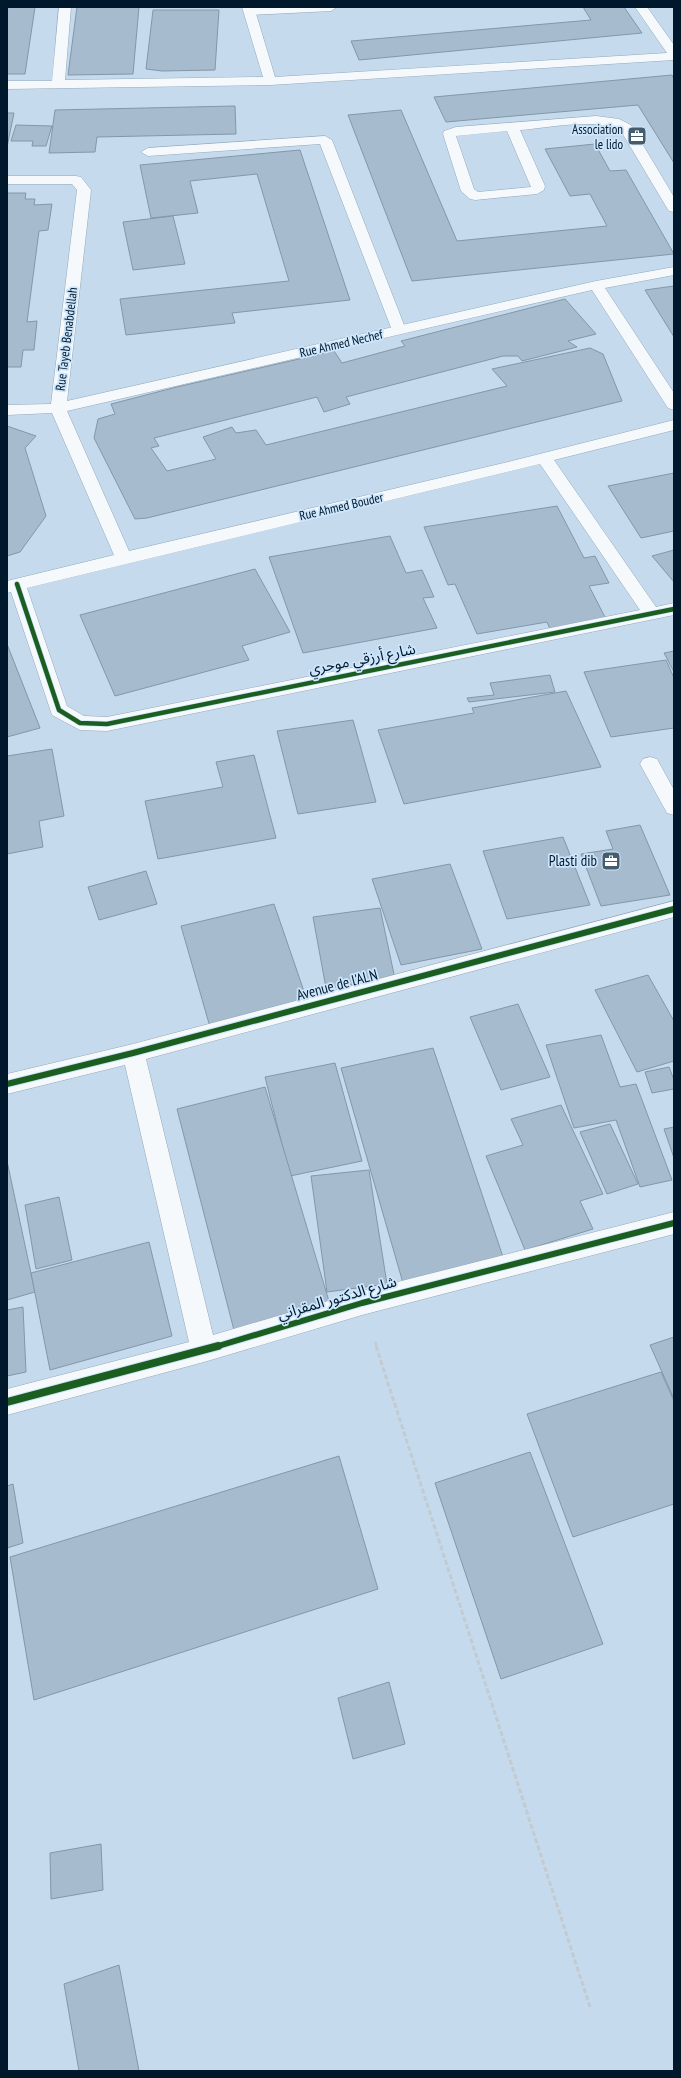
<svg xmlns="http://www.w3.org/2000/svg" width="681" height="2078" viewBox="0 0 681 2078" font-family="'PT Sans Narrow','Noto Sans Arabic',sans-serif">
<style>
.building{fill:#a6bbcd;stroke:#8298a9}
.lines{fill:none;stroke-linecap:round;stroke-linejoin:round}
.lane-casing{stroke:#93a8ba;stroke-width:1}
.street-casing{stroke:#93a8ba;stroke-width:1}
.path-far1{stroke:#c3cbd1;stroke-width:2.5;stroke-dasharray:4 2;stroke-linecap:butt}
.path{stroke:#c3cbd1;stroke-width:3;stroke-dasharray:5 2.5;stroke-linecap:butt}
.lane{fill:#f6f9fc;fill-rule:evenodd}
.street{fill:#f6f9fc;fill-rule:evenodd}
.cycleway-far2-casing{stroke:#cde6fc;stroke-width:6}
.cycleway-far1-casing{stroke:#cde6fc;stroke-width:8}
.cycleway-casing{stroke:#cde6fc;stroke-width:10}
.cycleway-far2{stroke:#1b5e20;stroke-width:4.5}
.cycleway-far1{stroke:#1b5e20;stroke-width:6}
.cycleway{stroke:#1b5e20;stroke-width:8}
.labels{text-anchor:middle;stroke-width:3.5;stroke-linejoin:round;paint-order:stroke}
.far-poi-label{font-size:13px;fill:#00182c;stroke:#cde6fc;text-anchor:end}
.far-street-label{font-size:13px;fill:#00182c;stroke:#cde6fc}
.street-label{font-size:15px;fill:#00182c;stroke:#cde6fc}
.poi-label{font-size:15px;fill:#00182c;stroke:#cde6fc;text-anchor:end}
</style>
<rect width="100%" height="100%" fill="#c5daec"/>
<g class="building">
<polygon points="7,7 35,7 25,74 7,74"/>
<polygon points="77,7 139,7 133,74 68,75"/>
<polygon points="583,7 624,7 642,33 359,60 351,41 591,20"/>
<polygon points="153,10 219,10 215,70 162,71 146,69"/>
<polygon points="672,75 674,79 674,163 638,105 446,122 434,97"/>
<polygon points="235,106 236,134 97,137 95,152 49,153 55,110"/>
<polygon points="401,110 457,241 607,226 590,194 570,196 545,149 595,144 610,171 626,170 674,254 412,281 348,115"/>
<polygon points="7,113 14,113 7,147"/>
<polygon points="16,125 52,126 46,146 32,146 33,141 11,141"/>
<polygon points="300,150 350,300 232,313 235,323 126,335 120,299 289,281 257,174 190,181 198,213 151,218 140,165"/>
<polygon points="7,193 26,193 25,199 35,199 34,205 52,204 48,230 39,231 27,322 37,321 34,350 23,350 21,367 7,367"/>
<polygon points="173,216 185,264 133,270 123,222"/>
<polygon points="674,286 674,337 645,290"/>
<polygon points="565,299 596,334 568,341 577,347 522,361 518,356 503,356 346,397 350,404 324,412 317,397 154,438 159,446 151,448 167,471 216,459 203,437 232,427 236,433 256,430 266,445 507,386 492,369 590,348 603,354 622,401 147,518 135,519 94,438 98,419 115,414 111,404 177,387 334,351 342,363 405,346 401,341"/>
<polygon points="7,426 36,436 25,448 46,516 20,552 7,556"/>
<polygon points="674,473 674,531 641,538 608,486"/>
<polygon points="557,506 584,558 595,556 609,583 589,586 606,619 550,629 547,622 477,634 455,584 448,585 424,527"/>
<polygon points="390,536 406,573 422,570 434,597 423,598 437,628 303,653 269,557"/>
<polygon points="674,550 674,582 652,556"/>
<polygon points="255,569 290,632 242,646 249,660 115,696 80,615"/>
<polygon points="7,644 40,728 7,737"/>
<polygon points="674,651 674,672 664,653"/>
<polygon points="666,660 674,678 674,728 611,737 584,672"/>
<polygon points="550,675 555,692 469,702 467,698 494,695 490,683"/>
<polygon points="566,691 601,767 404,804 378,730 474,713 472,708"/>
<polygon points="353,720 376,802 298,814 277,731"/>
<polygon points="52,749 64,816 39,821 43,847 7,854 7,756"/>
<polygon points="254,755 276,838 158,859 145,801 223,787 216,762"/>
<polygon points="640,825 670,895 601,906 581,854 613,849 606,831"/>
<polygon points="563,837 590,905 507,919 483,851"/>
<polygon points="450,864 482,949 401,965 372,879"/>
<polygon points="146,871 157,904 99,920 88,887"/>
<polygon points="274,904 308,1003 210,1027 181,926"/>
<polygon points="380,908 395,979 326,988 313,917"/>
<polygon points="648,975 674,1021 674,1061 637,1072 595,990"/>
<polygon points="518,1004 550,1077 501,1090 470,1017"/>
<polygon points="601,1035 620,1087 636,1084 672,1180 640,1187 616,1120 574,1128 546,1045"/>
<polygon points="433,1048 504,1260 403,1283 341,1068"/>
<polygon points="335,1063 362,1161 290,1176 265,1077"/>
<polygon points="669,1067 674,1080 674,1089 652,1093 645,1072"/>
<polygon points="265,1087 331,1308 235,1334 177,1109"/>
<polygon points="561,1105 603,1194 580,1201 593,1229 525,1250 486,1156 523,1145 511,1119"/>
<polygon points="610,1124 638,1184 607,1194 580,1132"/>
<polygon points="674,1127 674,1158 664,1129"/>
<polygon points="7,1161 35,1292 7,1300"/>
<polygon points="369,1170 387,1284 327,1292 311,1176"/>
<polygon points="59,1197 72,1260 36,1269 25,1205"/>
<polygon points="149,1242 172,1336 50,1370 31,1273"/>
<polygon points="23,1307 26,1372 7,1376 7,1310"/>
<polygon points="674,1337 674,1399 650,1345"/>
<polygon points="661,1372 674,1401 674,1504 573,1537 527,1414"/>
<polygon points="530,1452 603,1644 501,1679 435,1483"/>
<polygon points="339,1456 378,1589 34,1700 10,1557"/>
<polygon points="13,1484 23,1543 7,1548 7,1486"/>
<polygon points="389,1682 405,1744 353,1759 338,1698"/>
<polygon points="101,1844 103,1890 51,1899 50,1853"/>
<polygon points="119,1965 139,2071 79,2071 64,1984"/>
</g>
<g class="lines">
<g class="lane-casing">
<g id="lane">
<polygon points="260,7 337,7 331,11 251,15 245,11 247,9"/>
<path d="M596,116l23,3 12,6 43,72v15l-5,-1 -2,-3 -46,-77c-26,-14 -72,-3 -101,-1l25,56 -1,4 -7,4 -62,6 -5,-1 -9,-8 -18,-57 1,-3 12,-4zM507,131l24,56 -53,5 -4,-3 -18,-53z"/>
<polygon points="325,136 332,140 406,330 404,333 394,333 392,330 320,144 148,156 141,152 148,148"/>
</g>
</g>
<g class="street-casing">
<g id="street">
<polygon points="59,7 71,7 65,80 263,77 242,7 254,7 275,77 667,53 635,7 647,7 674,45 674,60 270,85 7,89 7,81 52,81"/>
<path d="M7,176h69l5,1 10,13 -24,211 529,-120 78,-14v8l-69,13 69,105v17l-6,-2 -2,-3 -74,-115 -525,121 62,140 379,-89 166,-42v10l-120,30 102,147 18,-4v12l-567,116 -27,-1 -28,-15 -41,-123 -4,1v-12l107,-26 -62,-142 -45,2v-10l44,-1 26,-214 -5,-6h-65zM540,464l100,146 -533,107 -23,-1 -17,-10 -40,-118z"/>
<polygon points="650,757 657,759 674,790 674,815 667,813 640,764 643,759"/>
<polygon points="674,901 674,917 146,1059 213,1335 362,1291 674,1212 674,1234 362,1315 204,1362 7,1415 7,1389 189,1342 125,1065 7,1094 7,1074 133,1044"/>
</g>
</g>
<polyline class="path-far1" points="375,1342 377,1347"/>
<polyline class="path" points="376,1346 590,2007"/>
<use href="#lane" class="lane"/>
<use href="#street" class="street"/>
<g class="cycleway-far2-casing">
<polyline id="cycleway-far2" points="17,584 59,710 80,723 107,724 674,609"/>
</g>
<g class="cycleway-far1-casing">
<g id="cycleway-far1">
<polyline points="7,1084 133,1053 674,909"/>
<polyline points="215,1347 362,1303 674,1223"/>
</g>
</g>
<g class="cycleway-casing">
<polyline id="cycleway" points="7,1402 218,1346"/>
</g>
<use href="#cycleway-far2" class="cycleway-far2"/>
<use href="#cycleway-far1" class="cycleway-far1"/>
<use href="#cycleway" class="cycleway"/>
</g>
<defs>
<g id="office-square" transform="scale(1)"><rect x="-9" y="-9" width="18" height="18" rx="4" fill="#455c6f" stroke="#cde6fc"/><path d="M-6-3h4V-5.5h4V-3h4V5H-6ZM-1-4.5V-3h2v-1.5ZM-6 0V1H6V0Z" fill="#fff"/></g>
</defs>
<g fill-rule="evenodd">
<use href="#office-square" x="637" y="136"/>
<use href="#office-square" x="611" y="861"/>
</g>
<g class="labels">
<g class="far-poi-label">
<text x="623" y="134">Association<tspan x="623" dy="15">le lido</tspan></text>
</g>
<g class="far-street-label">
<text transform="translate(66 339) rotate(-83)" y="5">Rue Tayeb Benabdellah</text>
<text transform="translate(341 343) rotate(-13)" y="5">Rue Ahmed Nechef</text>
<text transform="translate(341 506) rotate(-13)" y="5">Rue Ahmed Bouder</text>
</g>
<g class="street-label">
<text transform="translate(362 659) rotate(-11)" y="5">شارع أرزقي موحري</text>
<text transform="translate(337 985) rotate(-15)" y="5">Avenue de l'ALN</text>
<text transform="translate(337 1298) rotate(-16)" y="5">شارع الدكتور المقراني</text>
</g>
<g class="poi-label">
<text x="597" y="866">Plasti dib</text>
</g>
</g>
<rect width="681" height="2078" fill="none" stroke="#00182c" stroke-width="16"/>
</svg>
